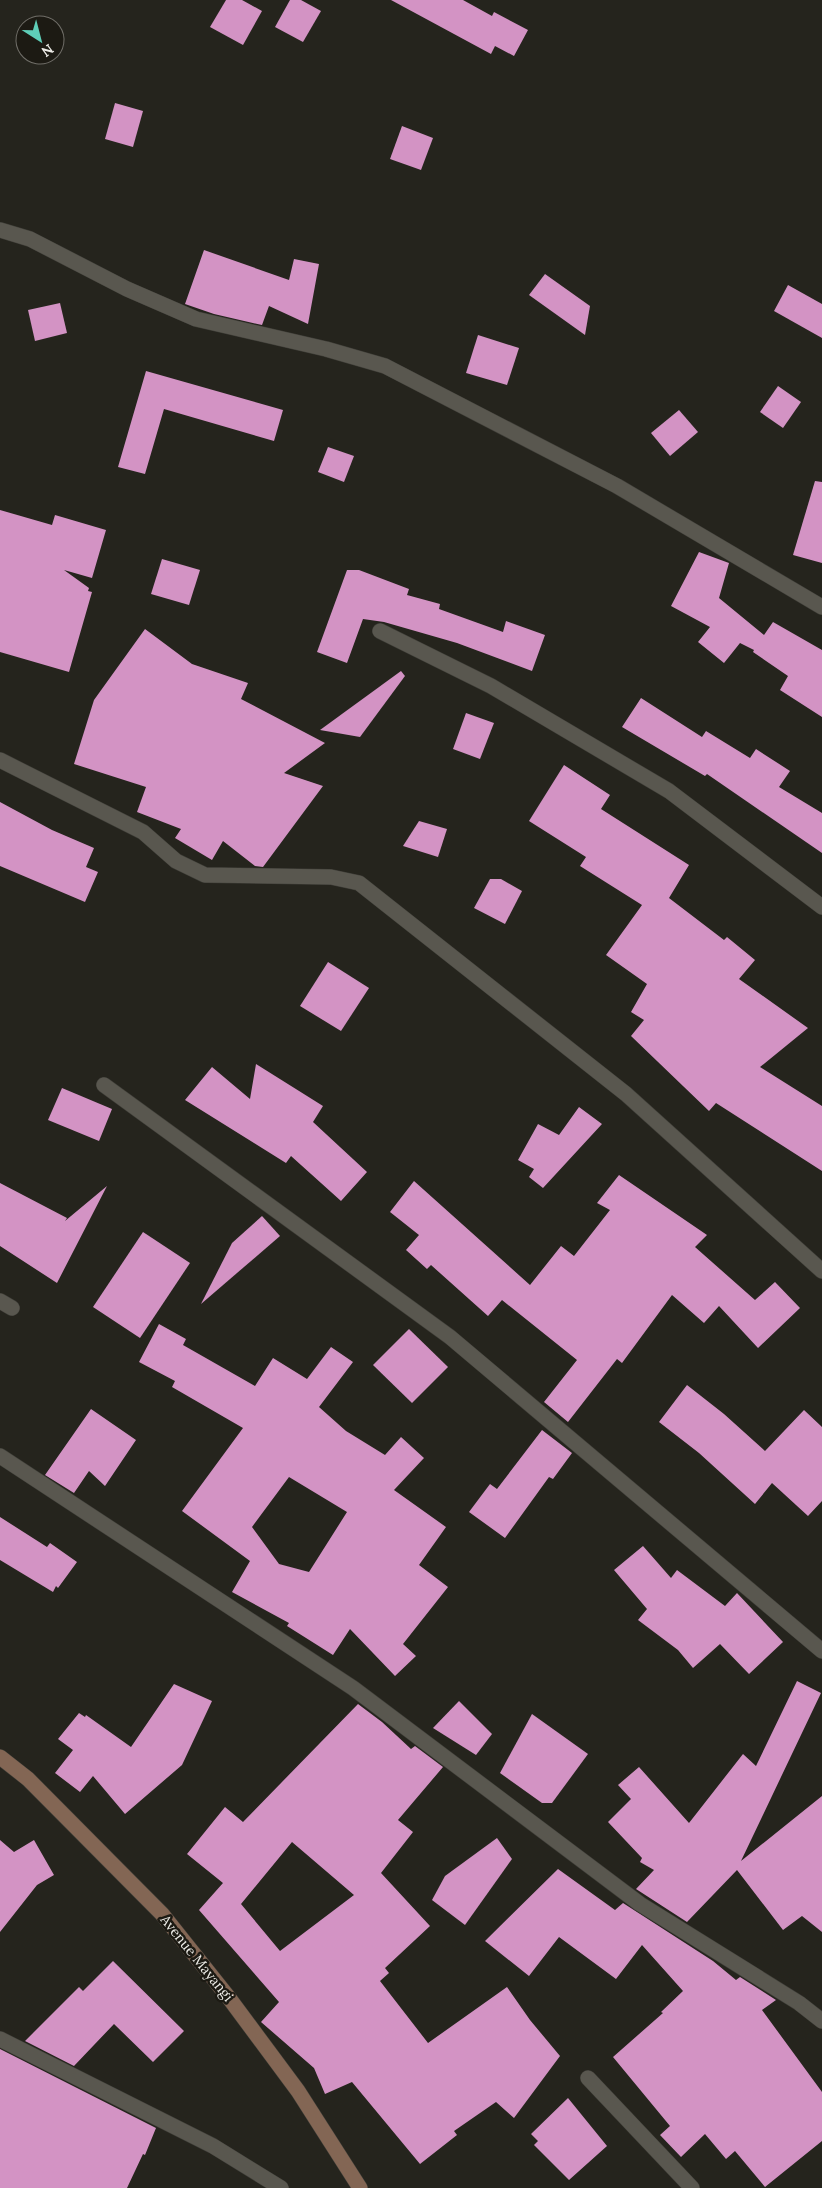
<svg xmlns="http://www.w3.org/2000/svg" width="822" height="2188" viewBox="0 0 822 2188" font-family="Lora,serif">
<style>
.building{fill:#d393c4;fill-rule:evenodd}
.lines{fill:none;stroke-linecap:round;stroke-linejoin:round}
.street-casing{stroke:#3f3e38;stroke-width:16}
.secondary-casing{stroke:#3f3e38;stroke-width:16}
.street{stroke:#59574f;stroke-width:15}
.secondary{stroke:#836654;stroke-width:15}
.labels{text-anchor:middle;stroke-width:5;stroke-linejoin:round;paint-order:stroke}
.street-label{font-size:14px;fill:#eeede8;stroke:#1c1a13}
</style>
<rect width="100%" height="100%" fill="#25241d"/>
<g class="building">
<polygon points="226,0 242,0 262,11 243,45 210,27"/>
<polygon points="290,0 301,0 321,11 303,42 275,27"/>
<polygon points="391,0 463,0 492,16 494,12 528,30 514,56 495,46 491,54"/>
<polygon points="115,103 143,111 133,147 105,139"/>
<polygon points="402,126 433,138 421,170 390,159"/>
<polygon points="204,250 289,280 294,259 319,264 308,324 269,306 262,325 214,314 185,304"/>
<polygon points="545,274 590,306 585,335 529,295"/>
<polygon points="788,285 822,304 822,338 774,311"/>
<polygon points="60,303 67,333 35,341 28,310"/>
<polygon points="478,335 519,348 507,385 466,373"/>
<polygon points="146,371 283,410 274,441 164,409 145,474 118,467"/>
<polygon points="778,386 801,402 783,428 760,412"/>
<polygon points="679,410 698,432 670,456 651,433"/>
<polygon points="328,447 354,456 344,482 318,472"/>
<polygon points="815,481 822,482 822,563 793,555"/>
<polygon points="0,510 52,525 55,515 106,530 92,578 64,570 89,588 88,591 92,592 69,672 0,652"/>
<polygon points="699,552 729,563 719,598 764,635 773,622 822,650 822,717 780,690 788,676 753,652 754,650 740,643 724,663 698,642 710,627 671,606"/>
<polygon points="162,559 200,570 189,605 151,594"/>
<polygon points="347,570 359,570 409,589 407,595 440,604 439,609 503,632 506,621 545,635 532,671 457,643 384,622 363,619 347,663 317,652"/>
<polygon points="145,629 192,664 248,683 241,699 325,743 284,773 323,786 263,867 255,866 223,841 212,860 175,838 181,829 137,812 146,787 74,764 94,700"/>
<polygon points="401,671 405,676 360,737 320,730"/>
<polygon points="641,698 702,737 706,731 750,758 756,749 790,771 779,787 822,813 822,853 707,774 705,776 622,727"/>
<polygon points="466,713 494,723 480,759 453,749"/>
<polygon points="564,765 610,795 601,809 689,865 669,898 724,940 727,937 755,960 739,979 808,1028 760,1067 822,1106 822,1171 716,1103 709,1111 631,1036 644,1020 631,1012 647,984 606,955 642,905 580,866 586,857 529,821"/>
<polygon points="0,802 52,830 94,848 86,867 98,872 85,902 0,866"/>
<polygon points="419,821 447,829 438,857 403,846"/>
<polygon points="490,879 501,879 522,891 505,924 474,908"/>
<polygon points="328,962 369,988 341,1031 300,1006"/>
<polygon points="256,1064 323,1106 313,1122 367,1172 341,1201 291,1156 286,1163 185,1100 212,1067 250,1099"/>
<polygon points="62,1088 112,1109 99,1141 48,1120"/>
<polygon points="579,1107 602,1124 543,1188 529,1177 534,1169 518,1160 538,1124 559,1135"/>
<polygon points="619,1175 707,1235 695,1247 755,1300 775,1282 800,1308 758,1348 719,1306 704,1323 672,1295 622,1363 617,1359 568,1422 544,1402 577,1360 502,1300 488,1316 431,1265 427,1269 406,1250 419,1235 390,1212 414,1181 530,1285 561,1246 574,1256 610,1210 597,1203"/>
<polygon points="0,1183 67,1218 65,1221 107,1186 57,1283 0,1246"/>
<polygon points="262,1216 280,1236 201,1304 232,1243"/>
<polygon points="143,1232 190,1263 140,1338 93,1307"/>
<path d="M159,1324l27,15 -3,6 72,41 18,-28 34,21 24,-32 22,15 -34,45 27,24 39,24 16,-18 23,21 -30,32 52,37 -27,38 29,22 -45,57 13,12 -21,20 -45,-47 -17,26 -46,-29 2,-3 -57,-31 18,-31 -68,-50 61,-83 -71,-41 3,-6 -36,-19zM289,1477l58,35 -38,60 -30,-8 -27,-37z"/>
<polygon points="409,1329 448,1367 412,1403 373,1365"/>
<polygon points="687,1385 724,1414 765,1451 804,1410 822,1427 822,1501 808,1516 772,1483 755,1504 699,1453 659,1422"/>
<polygon points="91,1409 136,1440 105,1486 89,1471 74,1493 45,1475"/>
<polygon points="542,1430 572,1453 553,1479 549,1477 505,1538 469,1512 490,1484 497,1489"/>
<polygon points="0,1517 47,1547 50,1543 77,1562 58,1588 56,1586 53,1592 0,1560"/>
<polygon points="643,1546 671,1578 677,1570 725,1606 737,1593 783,1642 749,1674 720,1644 693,1668 678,1650 638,1620 647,1609 614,1570"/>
<polygon points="797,1681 821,1693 741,1861 822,1796 822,1932 802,1916 783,1930 737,1870 687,1922 636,1889 654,1870 640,1862 642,1858 608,1822 631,1799 618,1785 639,1767 689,1823 743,1754 756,1766"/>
<polygon points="174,1684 212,1701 182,1765 125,1814 93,1776 80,1792 55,1773 73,1750 58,1739 79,1713 85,1717 86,1715 131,1747"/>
<polygon points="459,1701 492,1734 476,1755 433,1728"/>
<path d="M358,1704l24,18 29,27 4,-3 28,21 -45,53 15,12 -32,41 49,53 -45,42 4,5 -9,8 48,62 79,-56 23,33 30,36 -46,62 -18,-16 -42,29 3,4 -37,29 -68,-82 -27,12 -11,-26 -53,-46 18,-20 -80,-92 24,-27 -36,-29 38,-47 18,15zM292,1842l62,53 -74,56 -39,-47z"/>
<polygon points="532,1714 588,1754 552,1803 542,1803 500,1773"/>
<polygon points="497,1838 512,1859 465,1925 432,1900 445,1876"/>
<polygon points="0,1840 14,1852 34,1840 54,1875 37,1885 0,1932"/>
<polygon points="558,1869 615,1910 623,1903 713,1961 736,1980 740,1977 776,2000 762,2010 822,2092 822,2141 765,2187 735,2151 726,2159 705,2134 681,2157 660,2135 670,2126 613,2057 663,2013 661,2012 683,1991 642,1945 616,1979 559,1937 529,1976 485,1941"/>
<polygon points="113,1961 184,2031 153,2062 114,2024 74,2066 25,2041 79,1987 83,1991"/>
<polygon points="0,2049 156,2128 145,2155 143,2154 127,2188 0,2188"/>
<polygon points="568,2098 607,2146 569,2180 534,2145 538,2141 531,2134"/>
</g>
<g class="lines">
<g class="street-casing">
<g id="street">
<polyline points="0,230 30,239 127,289 196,319 326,349 385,366 617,486 822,607"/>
<polyline points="380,631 491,686 669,791 822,907"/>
<polyline points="0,760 143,832 176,861 205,875 331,877 359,883 626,1094 822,1271"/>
<polyline points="104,1085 450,1337 822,1651"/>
<polyline points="0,1301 12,1308"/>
<polyline points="0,1456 353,1688 640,1904 799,2003 822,2021"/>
<polyline points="0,2039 213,2146 281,2188"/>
<polyline points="588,2078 692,2188"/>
</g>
</g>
<g class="secondary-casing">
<polyline id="secondary" points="0,1757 28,1779 162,1914 229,1998 298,2091 360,2188"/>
</g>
<use href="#street" class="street"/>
<use href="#secondary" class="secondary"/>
</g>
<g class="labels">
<g class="street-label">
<text transform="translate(197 1958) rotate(51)" y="5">Avenue Mayangi</text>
</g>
</g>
<g transform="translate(40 40) rotate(144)"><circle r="24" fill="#1c1a13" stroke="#706e68"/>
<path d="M0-4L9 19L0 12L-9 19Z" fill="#5eceb8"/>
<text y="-8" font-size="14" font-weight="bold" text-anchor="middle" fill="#eeede8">N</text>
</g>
</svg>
